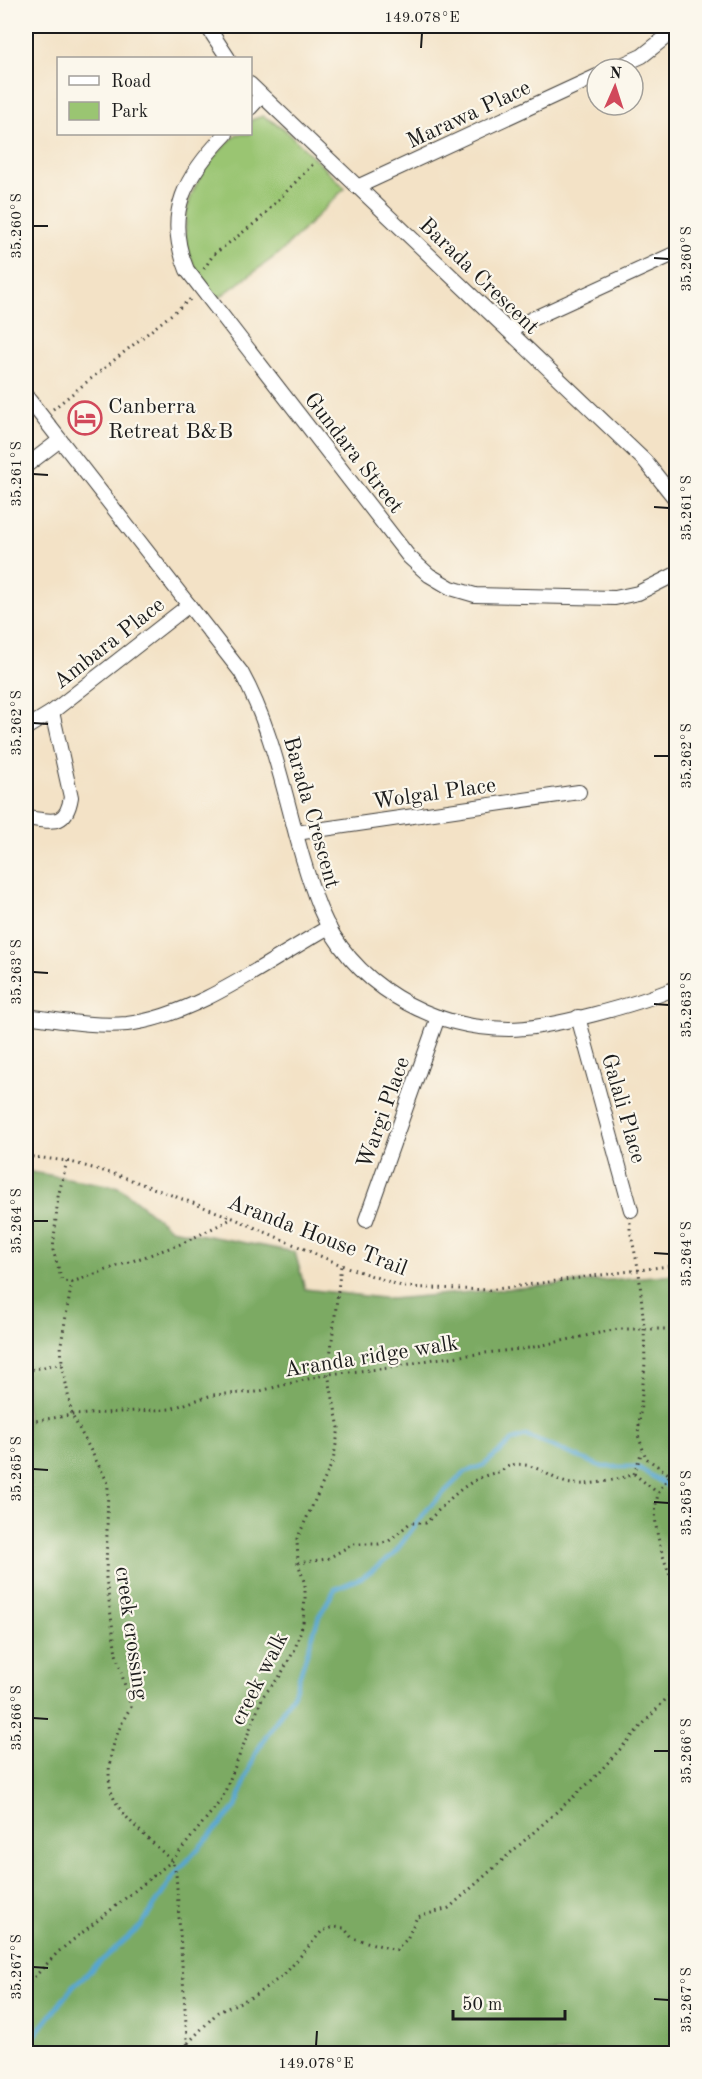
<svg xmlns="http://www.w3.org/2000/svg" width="702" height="2079" viewBox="0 0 702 2079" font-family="'Old Standard TT',serif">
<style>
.green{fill:#9ac572;stroke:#5b7047;stroke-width:1.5}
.forest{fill:#7baa64;stroke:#4c6340;stroke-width:1.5}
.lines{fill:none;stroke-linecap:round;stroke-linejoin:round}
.stream{stroke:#56a6d0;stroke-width:4.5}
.minor-casing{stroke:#3c3a36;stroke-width:16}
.path{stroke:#3c3a36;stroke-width:3;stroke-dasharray:1.5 4.5;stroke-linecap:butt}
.minor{stroke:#fff;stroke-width:14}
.ticks{fill:none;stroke:#1c1c1c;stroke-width:2}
.labels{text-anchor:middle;stroke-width:4.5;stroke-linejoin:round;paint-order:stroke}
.street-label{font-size:22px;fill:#1c1c1c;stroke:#fbf7ec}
.poi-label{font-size:22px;fill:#1c1c1c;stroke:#fbf7ec;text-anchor:start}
.neatline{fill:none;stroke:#1c1c1c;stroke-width:2}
.ticks-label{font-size:15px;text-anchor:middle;fill:#1c1c1c}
</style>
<rect width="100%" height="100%" fill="#fbf7ec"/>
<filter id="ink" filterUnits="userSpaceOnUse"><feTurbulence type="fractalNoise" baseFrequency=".0167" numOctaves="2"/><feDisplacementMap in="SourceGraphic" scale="12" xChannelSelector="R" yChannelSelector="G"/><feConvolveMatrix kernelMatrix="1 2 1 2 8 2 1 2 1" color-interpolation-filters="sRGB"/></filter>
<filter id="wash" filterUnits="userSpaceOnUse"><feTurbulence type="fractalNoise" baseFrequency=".008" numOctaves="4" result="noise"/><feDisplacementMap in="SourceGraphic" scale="24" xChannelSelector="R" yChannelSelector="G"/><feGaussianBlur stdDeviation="1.35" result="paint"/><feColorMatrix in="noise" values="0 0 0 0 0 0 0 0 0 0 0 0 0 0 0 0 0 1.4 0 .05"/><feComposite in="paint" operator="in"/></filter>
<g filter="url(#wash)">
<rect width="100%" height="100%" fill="#f3e2c6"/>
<path class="green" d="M263,116l20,12 62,60 -64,64 -64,47c-9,-13 -22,-27 -27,-43 -16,-50 12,-91 47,-122h13l1,-14z"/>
<polygon class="forest" points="26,1171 119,1187 171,1229 295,1252 305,1289 391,1299 676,1274 676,2053 26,2053"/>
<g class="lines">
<polyline class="stream" points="27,2054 32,2040 74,1985 141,1926 176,1873 236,1807 255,1754 294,1693 319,1616 335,1589 363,1577 393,1555 429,1507 465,1472 484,1465 513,1440 526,1436 603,1467 637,1467 676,1491"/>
</g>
</g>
<g filter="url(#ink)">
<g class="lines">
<g class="minor-casing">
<g id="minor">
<polyline points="207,26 228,58"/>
<polyline points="613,69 642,56 676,29"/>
<polyline points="250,84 645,461 676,500"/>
<polyline points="250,108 261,96"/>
<path d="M226,134c-40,41 -63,79 -39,136l222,287 20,18 22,13 24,7 140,3 23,-5 38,-19"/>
<polyline points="357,187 597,76"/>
<polyline points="508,330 676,253"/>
<path d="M26,396l215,276c41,74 48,160 79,237 31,75 110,120 189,120 40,0 129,-25 167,-41"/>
<polyline points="26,466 60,440"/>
<polyline points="26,728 52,712 189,605"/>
<path d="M26,818c25,3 40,10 45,-21l-19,-85"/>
<polyline points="296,833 579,792"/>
<path d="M26,1016c33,4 67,11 101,8 69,-8 141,-63 202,-97"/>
<polyline points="578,1017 631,1210"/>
<polyline points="366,1220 438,1017"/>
</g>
</g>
<g class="path">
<polyline points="204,269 213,255 259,220 313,164"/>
<polyline points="53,409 193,297"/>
<polyline points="672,512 676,521"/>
<polyline points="26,1156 67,1161 118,1175 233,1218 341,1265 404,1287 489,1290 676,1265"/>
<polyline points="67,1161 58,1197 53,1250 62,1281 72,1282 181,1244 233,1218"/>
<path d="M630,1222v8l9,42 5,55 1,36 -7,72 8,23 24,17c-4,6 -10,13 -12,20 -9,29 7,69 18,95"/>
<path d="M72,1282l-11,62 1,19 10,52 36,68 -2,95 10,76 15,53c-16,24 -32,69 -14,97 13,21 37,39 55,57l4,12 12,181"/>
<polyline points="26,1371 62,1363"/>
<polyline points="26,1425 28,1422 72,1415 170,1409 212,1395 256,1392 328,1374 390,1368 434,1359 529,1348 618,1329 676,1329"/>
<polyline points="634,1474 658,1493"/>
<polyline points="634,1474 642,1451"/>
<polyline points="670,1475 676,1477"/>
<path d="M298,1563l29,-4 26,-15h26l10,-3 21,-18h16c21,-21 40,-44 69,-50 12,-3 12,-11 30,-8 15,2 27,14 42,18 15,4 52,-3 67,-9"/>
<polyline points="26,1986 58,1952 172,1861 222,1799 263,1696 280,1676 295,1649 303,1623 305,1598 305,1584 298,1563 297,1539 333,1461 339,1428 328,1374 341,1265"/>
<polyline points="188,2043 218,2012 252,1997 284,1975 322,1931 334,1927 344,1928 352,1938 396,1950 407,1939 417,1917 449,1908 591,1781 676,1688"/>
</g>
<use href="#minor" class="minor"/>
</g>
</g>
<path class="ticks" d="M421,48l1,-15M33,226h15M654,258l15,1M33,474l15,1M654,507l15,1M33,723l15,1M654,756h15M33,972l15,1M654,1004l15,1M33,1221h15M654,1253l15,1M33,1469l15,1M654,1502l15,1M33,1718l15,1M654,1751h15M33,1967l15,1M654,1999l15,1M316,2046l1,-15"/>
<defs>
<g id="hotel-ring" transform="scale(1.725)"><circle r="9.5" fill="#fbf7ec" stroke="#d1495b" stroke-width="1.5"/><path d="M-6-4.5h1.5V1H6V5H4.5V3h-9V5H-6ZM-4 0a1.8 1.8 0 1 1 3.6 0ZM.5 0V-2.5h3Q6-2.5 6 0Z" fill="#d1495b"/></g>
</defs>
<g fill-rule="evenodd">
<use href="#hotel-ring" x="85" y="418"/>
</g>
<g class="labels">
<g class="street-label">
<text transform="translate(468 113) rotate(-25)" y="8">Marawa Place</text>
<text transform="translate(480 275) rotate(44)" y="8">Barada Crescent</text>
<text transform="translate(355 452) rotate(52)" y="8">Gundara Street</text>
<text transform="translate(108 642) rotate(-38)" y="8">Ambara Place</text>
<text transform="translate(434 792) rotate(-8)" y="8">Wolgal Place</text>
<text transform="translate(313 812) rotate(74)" y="8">Barada Crescent</text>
<text transform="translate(625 1108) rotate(74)" y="8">Galali Place</text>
<text transform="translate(382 1112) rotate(-70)" y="8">Wargi Place</text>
<text transform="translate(318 1234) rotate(21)" y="8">Aranda House Trail</text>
<text transform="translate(371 1355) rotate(-9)" y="8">Aranda ridge walk</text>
<text transform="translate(133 1633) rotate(82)" y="8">creek crossing</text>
<text transform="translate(258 1678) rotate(-63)" y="8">creek walk</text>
</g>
<g class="poi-label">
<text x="108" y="413">Canberra<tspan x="108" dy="25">Retreat B&amp;B</tspan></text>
</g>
</g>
<rect width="702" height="2079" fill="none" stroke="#fbf7ec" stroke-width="66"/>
<rect x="57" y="57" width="195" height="78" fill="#fbf7ec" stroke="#a29f99" stroke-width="1.5"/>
<rect x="69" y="76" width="30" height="9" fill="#ffffff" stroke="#a29f99" stroke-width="1.5"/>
<text x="111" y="87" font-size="18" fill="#1c1c1c">Road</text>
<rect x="69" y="102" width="30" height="18" fill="#9ac572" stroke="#a29f99" stroke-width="1.5"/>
<text x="111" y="117" font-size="18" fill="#1c1c1c">Park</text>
<g transform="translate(615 87) rotate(3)"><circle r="28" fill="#fbf7ec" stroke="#a29f99" stroke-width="1.5"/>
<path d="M0-4.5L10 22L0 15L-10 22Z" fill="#d1495b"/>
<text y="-9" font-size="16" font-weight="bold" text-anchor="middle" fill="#1c1c1c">N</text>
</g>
<path d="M453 2010v9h112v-9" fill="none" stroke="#1c1c1c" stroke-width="3"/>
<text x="462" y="2010" font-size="18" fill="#1c1c1c" stroke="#fbf7ec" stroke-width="4.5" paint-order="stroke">50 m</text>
<rect x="33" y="33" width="636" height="2013" class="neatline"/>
<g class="ticks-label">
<text x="422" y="22">149.078°E</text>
<text transform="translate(16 226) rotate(-90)" y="5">35.260°S</text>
<text transform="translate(686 259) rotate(-90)" y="5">35.260°S</text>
<text transform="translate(16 474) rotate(-90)" y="5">35.261°S</text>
<text transform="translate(686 508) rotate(-90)" y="5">35.261°S</text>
<text transform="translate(16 723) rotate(-90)" y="5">35.262°S</text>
<text transform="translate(686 756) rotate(-90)" y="5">35.262°S</text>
<text transform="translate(16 972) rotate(-90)" y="5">35.263°S</text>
<text transform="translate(686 1005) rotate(-90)" y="5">35.263°S</text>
<text transform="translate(16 1221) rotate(-90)" y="5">35.264°S</text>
<text transform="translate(686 1254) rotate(-90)" y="5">35.264°S</text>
<text transform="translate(16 1469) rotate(-90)" y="5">35.265°S</text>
<text transform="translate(686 1503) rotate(-90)" y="5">35.265°S</text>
<text transform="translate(16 1718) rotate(-90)" y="5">35.266°S</text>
<text transform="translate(686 1751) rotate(-90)" y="5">35.266°S</text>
<text transform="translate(16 1967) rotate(-90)" y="5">35.267°S</text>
<text transform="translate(686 2000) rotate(-90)" y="5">35.267°S</text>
<text x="316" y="2068">149.078°E</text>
</g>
</svg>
